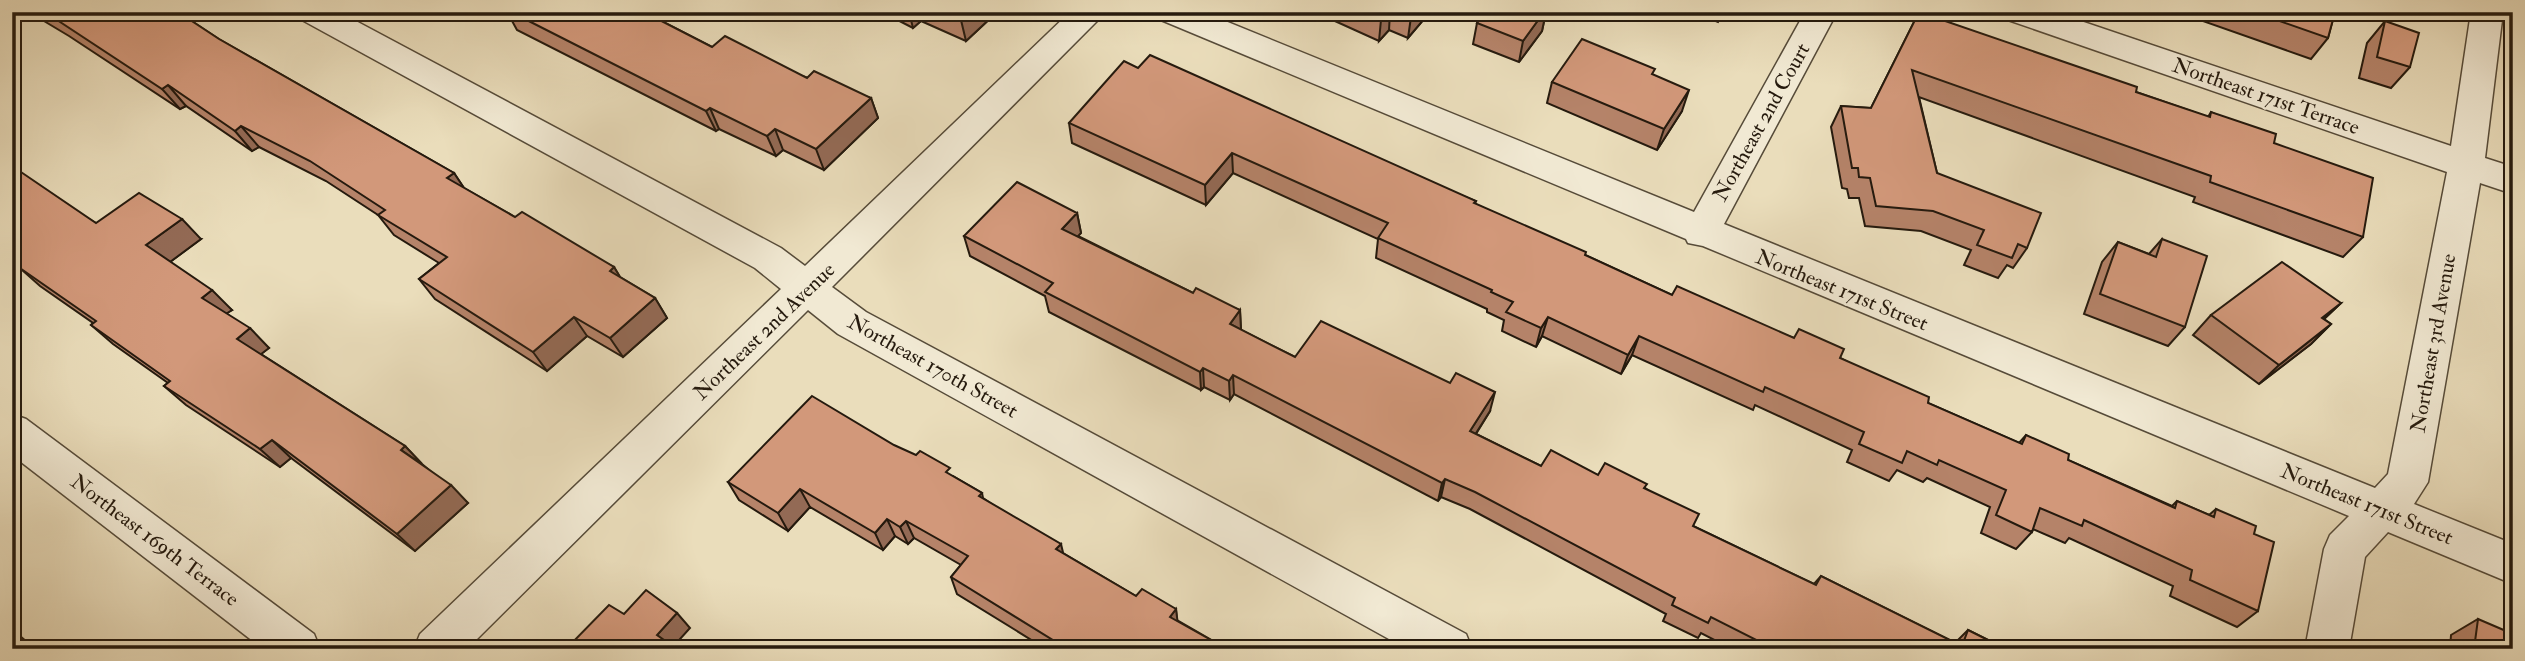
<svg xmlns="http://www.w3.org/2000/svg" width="2525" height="661" viewBox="0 0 2525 661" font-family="'IM FELL Double Pica',serif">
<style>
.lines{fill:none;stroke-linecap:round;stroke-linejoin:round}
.minor-casing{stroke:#564b39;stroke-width:3}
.minor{fill:#f1e9d3;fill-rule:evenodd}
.wall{fill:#b58369;stroke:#251a0e;stroke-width:2}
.shaded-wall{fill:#936a55;stroke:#251a0e;stroke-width:2}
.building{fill:#d2987a;stroke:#251a0e;stroke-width:2}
.labels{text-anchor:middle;stroke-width:5;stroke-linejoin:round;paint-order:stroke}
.street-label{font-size:21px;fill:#251a0e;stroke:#f1e9d3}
</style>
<rect width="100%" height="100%" fill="#eaddbb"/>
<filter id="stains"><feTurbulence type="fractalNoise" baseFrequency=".00286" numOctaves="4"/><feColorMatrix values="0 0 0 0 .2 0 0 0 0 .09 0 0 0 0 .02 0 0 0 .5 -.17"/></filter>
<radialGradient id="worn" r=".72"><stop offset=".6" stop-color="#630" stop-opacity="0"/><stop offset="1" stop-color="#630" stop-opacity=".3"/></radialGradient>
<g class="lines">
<g class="minor-casing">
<g id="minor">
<polygon points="297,12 339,12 781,248 805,266 1070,12 1106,12 832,287 866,312 1466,634 1472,649 1407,649 838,334 808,310 467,649 414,649 420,634 781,289 755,268 302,20"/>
<polygon points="1156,12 1203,12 1694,212 1805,12 1837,12 1724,224 2375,488 2388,474 2447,172 2008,20 2003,12 2054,12 2451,146 2471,12 2503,12 2485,158 2513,167 2513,194 2480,183 2428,482 2414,504 2513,544 2513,584 2388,532 2365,557 2349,649 2305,649 2324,549 2330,535 2349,516 1703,246 1688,243 1686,239 1161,20"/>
<polygon points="12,414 26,419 314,634 320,649 263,649 12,455"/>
</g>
</g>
<use href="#minor" class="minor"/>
</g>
<g class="wall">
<polygon points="29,12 178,12 219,39 454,173 464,188 515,217 614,267 620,277 655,298 667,318 623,357 587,336 547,371 435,299 419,279 439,263 394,235 378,215 326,181 259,147 252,151 186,106 180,109 69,36"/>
<polygon points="497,12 644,12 712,47 871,98 878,118 824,170 783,150 776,156 719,129 716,131 517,30 511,19"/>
<polygon points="882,12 996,12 996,13 966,41 921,21 913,28"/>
<polygon points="1315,12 1430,12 1408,38 1389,30 1379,41"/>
<polygon points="1485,12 1546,12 1542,31 1519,62 1473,44 1477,23"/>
<polygon points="1694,12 1724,12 1718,22"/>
<polygon points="1919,12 2136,92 2208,117 2211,112 2274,143 2363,237 2343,257 2193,202 2195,197 1919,97 1937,173 2027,248 2013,268 2007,265 1998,278 1964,265 1971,250 1921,231 1865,226 1859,198 1849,198 1847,189 1842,188 1831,127 1841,106 1871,108"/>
<polygon points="2200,12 2335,12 2328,38 2311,59 2197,19"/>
<polygon points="2385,21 2410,67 2391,88 2359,78 2367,43"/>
<polygon points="1138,68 1476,201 1475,204 1672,295 1794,338 1840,358 1928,403 2019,443 2026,435 2068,460 2172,506 2177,501 2209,515 2216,509 2254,534 2258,611 2237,627 2170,596 2173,586 2069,538 2065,543 2033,529 2032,532 2016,549 1981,533 1990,507 1927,478 1923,482 1897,470 1889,481 1847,462 1852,450 1755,405 1753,410 1632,355 1621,374 1542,336 1536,347 1502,331 1504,320 1487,312 1487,309 1376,258 1378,239 1233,173 1206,205 1072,143 1069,123"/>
<polygon points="1653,75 1682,111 1657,150 1547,103 1552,82"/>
<polygon points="12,174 96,223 201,239 170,262 232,310 226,313 269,348 261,354 405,446 422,464 468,503 415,551 291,458 280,467 186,405 164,386 168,383 113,344 91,325 93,323 40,286 12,261"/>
<polygon points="1077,213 1081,233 1078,236 1193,293 1240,310 1241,330 1295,357 1490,411 1476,434 1541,466 1598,475 1645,488 1693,526 1814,584 1821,576 1955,643 1968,630 2006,649 1732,649 1701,633 1698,638 1663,621 1666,614 1470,509 1441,497 1438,501 1234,394 1230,400 1204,387 1201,390 1049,312 1045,296 970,256 964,236"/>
<polygon points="2162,239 2185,327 2168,346 2084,314 2102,262 2118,242 2149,254"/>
<polygon points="2341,303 2324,319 2331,324 2311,344 2259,384 2193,335 2211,315"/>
<polygon points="953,476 982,493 983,498 1063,553 1136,596 1176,609 1177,620 1227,649 1046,649 957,594 951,577 961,565 914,538 908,544 895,536 883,550 810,507 788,531 739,500 728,482"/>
<polygon points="2478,619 2513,649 2450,649 2451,635"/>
</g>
<g class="shaded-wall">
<polygon points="909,12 919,12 921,21 913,28"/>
<polygon points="970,12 996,12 996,13 966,41 961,20"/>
<polygon points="1388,12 1390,12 1389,30 1379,41 1381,20"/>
<polygon points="1415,12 1430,12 1408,38 1411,17"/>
<polygon points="1544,12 1546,12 1542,31 1519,62 1523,41"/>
<polygon points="168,85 186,106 180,109 162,89"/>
<polygon points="1689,90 1682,111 1657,150 1664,129"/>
<polygon points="871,98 878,118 824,170 816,149"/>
<polygon points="710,108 719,129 716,131 706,111"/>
<polygon points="241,126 259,147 252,151 235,131"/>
<polygon points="775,129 783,150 776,156 767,136"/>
<polygon points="1232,153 1233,173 1206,205 1205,185"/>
<polygon points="454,173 468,194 447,178"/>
<polygon points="1077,213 1081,233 1066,249 1062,229"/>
<polygon points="182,219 201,239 166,265 146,245"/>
<polygon points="614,267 626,287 610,271"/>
<polygon points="212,290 232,310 221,317 202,298"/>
<polygon points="655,298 667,318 623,357 610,338"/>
<polygon points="2341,303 2321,322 2322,318"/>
<polygon points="1240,310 1241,330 1230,324"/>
<polygon points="574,317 587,336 547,371 533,352"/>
<polygon points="1548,317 1542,336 1536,347 1541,328"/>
<polygon points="2331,324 2311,344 2259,384 2279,365"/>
<polygon points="250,328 269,348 256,358 237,339"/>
<polygon points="1639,336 1632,355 1621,374 1628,355"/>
<polygon points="1203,368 1204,387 1201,390 1200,372"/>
<polygon points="1233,375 1234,394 1230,400 1229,381"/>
<polygon points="1495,392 1490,411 1466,449 1470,431"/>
<polygon points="272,440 291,458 280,467 260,449"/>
<polygon points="405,446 422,464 401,450"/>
<polygon points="1445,479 1441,497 1438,501 1442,483"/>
<polygon points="451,485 468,503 415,551 397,534"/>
<polygon points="800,489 810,507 788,531 778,513"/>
<polygon points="887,519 895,536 883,550 875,533"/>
<polygon points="906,521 914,538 908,544 900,527"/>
<polygon points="1061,544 1065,561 1056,549"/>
<polygon points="1176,609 1178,625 1170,617"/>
<polygon points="677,613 690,628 671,649 657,635"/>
<polygon points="12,629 35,649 26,649 12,637"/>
</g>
<g class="building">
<polygon points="45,12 178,12 219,39 454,173 447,178 515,217 522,212 614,267 610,271 655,298 610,338 574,317 533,352 419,279 447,257 378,215 385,210 310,161 241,126 235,131 168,85 162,89"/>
<polygon points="511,12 644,12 712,47 725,36 807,78 814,71 871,98 816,149 775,129 767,136 710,108 706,111"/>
<polygon points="943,12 970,12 961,20"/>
<polygon points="1364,12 1388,12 1381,20"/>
<polygon points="1398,12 1415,12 1411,17"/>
<polygon points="1485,12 1544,12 1523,41 1477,23"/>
<polygon points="1919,12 2137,87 2136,92 2210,117 2211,112 2276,134 2274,143 2373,178 2363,237 2210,182 2211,176 1912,70 1937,173 2041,213 2027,248 2018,244 2012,258 1977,245 1984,230 1933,211 1876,206 1870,178 1859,177 1858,168 1852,168 1841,106 1871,108"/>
<polygon points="2254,12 2335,12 2328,38"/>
<polygon points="2385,21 2419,33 2410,67 2377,57"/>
<polygon points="1582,39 1655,69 1652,74 1689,90 1664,129 1552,82"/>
<polygon points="1150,55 1476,201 1474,203 1586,252 1585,255 1672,295 1677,286 1794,338 1799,329 1844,349 1840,358 1929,397 1928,403 2022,444 2026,435 2069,454 2068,460 2175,508 2177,501 2214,517 2216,509 2256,526 2254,534 2274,542 2258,611 2190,580 2192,570 2084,520 2082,526 2040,508 2032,532 1996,515 2006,490 1939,460 1937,465 1907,451 1902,463 1859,444 1864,432 1765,387 1763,392 1639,336 1628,355 1548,317 1541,328 1506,312 1513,302 1491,292 1492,290 1378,238 1388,223 1232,153 1205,185 1069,123 1124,61 1138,68"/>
<polygon points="18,170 96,223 139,193 182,219 146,245 212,290 202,298 250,328 237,339 405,446 401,450 451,485 397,534 272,440 260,449 164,386 170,381 91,325 96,321 17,266 20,264 12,258 12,174"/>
<polygon points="1017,182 1077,213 1062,229 1193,293 1196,288 1240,310 1230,324 1295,357 1321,321 1450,383 1456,373 1495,392 1470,431 1541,466 1551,450 1598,475 1605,463 1647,484 1644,488 1699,514 1693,526 1816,585 1821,576 1962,646 1968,630 2006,649 1774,649 1711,617 1708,623 1672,605 1675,598 1475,492 1445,479 1442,483 1233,375 1229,381 1203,368 1200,372 1045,292 1053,283 964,236"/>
<polygon points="2162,239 2207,256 2185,327 2100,294 2118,242 2156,257"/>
<polygon points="2282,262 2341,303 2322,318 2331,324 2279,365 2211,315"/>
<polygon points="812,396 894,445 916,455 920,451 950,468 946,472 982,493 979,496 1061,544 1056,549 1136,596 1142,589 1176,609 1170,617 1227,649 1062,649 1064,647 951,577 968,556 906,521 900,527 887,519 875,533 800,489 778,513 728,482"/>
<polygon points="646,590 677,613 657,635 677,649 566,649 609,605 624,614"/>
<polygon points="2478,619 2513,634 2513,649 2474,649"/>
<polygon points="12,637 26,649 12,649"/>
</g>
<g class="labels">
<g class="street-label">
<text transform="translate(2266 96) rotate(19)" y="7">Northeast 171st Terrace</text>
<text transform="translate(1761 122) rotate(-61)" y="7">Northeast 2nd Court</text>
<text transform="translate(1842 290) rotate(22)" y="7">Northeast 171st Street</text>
<text transform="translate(764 331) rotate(-44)" y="7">Northeast 2nd Avenue</text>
<text transform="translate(2433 343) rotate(-80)" y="7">Northeast 3rd Avenue</text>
<text transform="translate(933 366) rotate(29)" y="7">Northeast 170th Street</text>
<text transform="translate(2367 504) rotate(22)" y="7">Northeast 171st Street</text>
<text transform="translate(155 540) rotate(37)" y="7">Northeast 169th Terrace</text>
</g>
</g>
<rect width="2525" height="661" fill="none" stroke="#eaddbb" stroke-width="42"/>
<rect x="14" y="14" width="2497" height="633" fill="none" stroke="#251a0e" stroke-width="3.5"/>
<rect x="21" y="21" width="2483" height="619" fill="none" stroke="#251a0e" stroke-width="2"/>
<rect width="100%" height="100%" filter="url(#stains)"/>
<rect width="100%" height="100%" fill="url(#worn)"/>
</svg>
